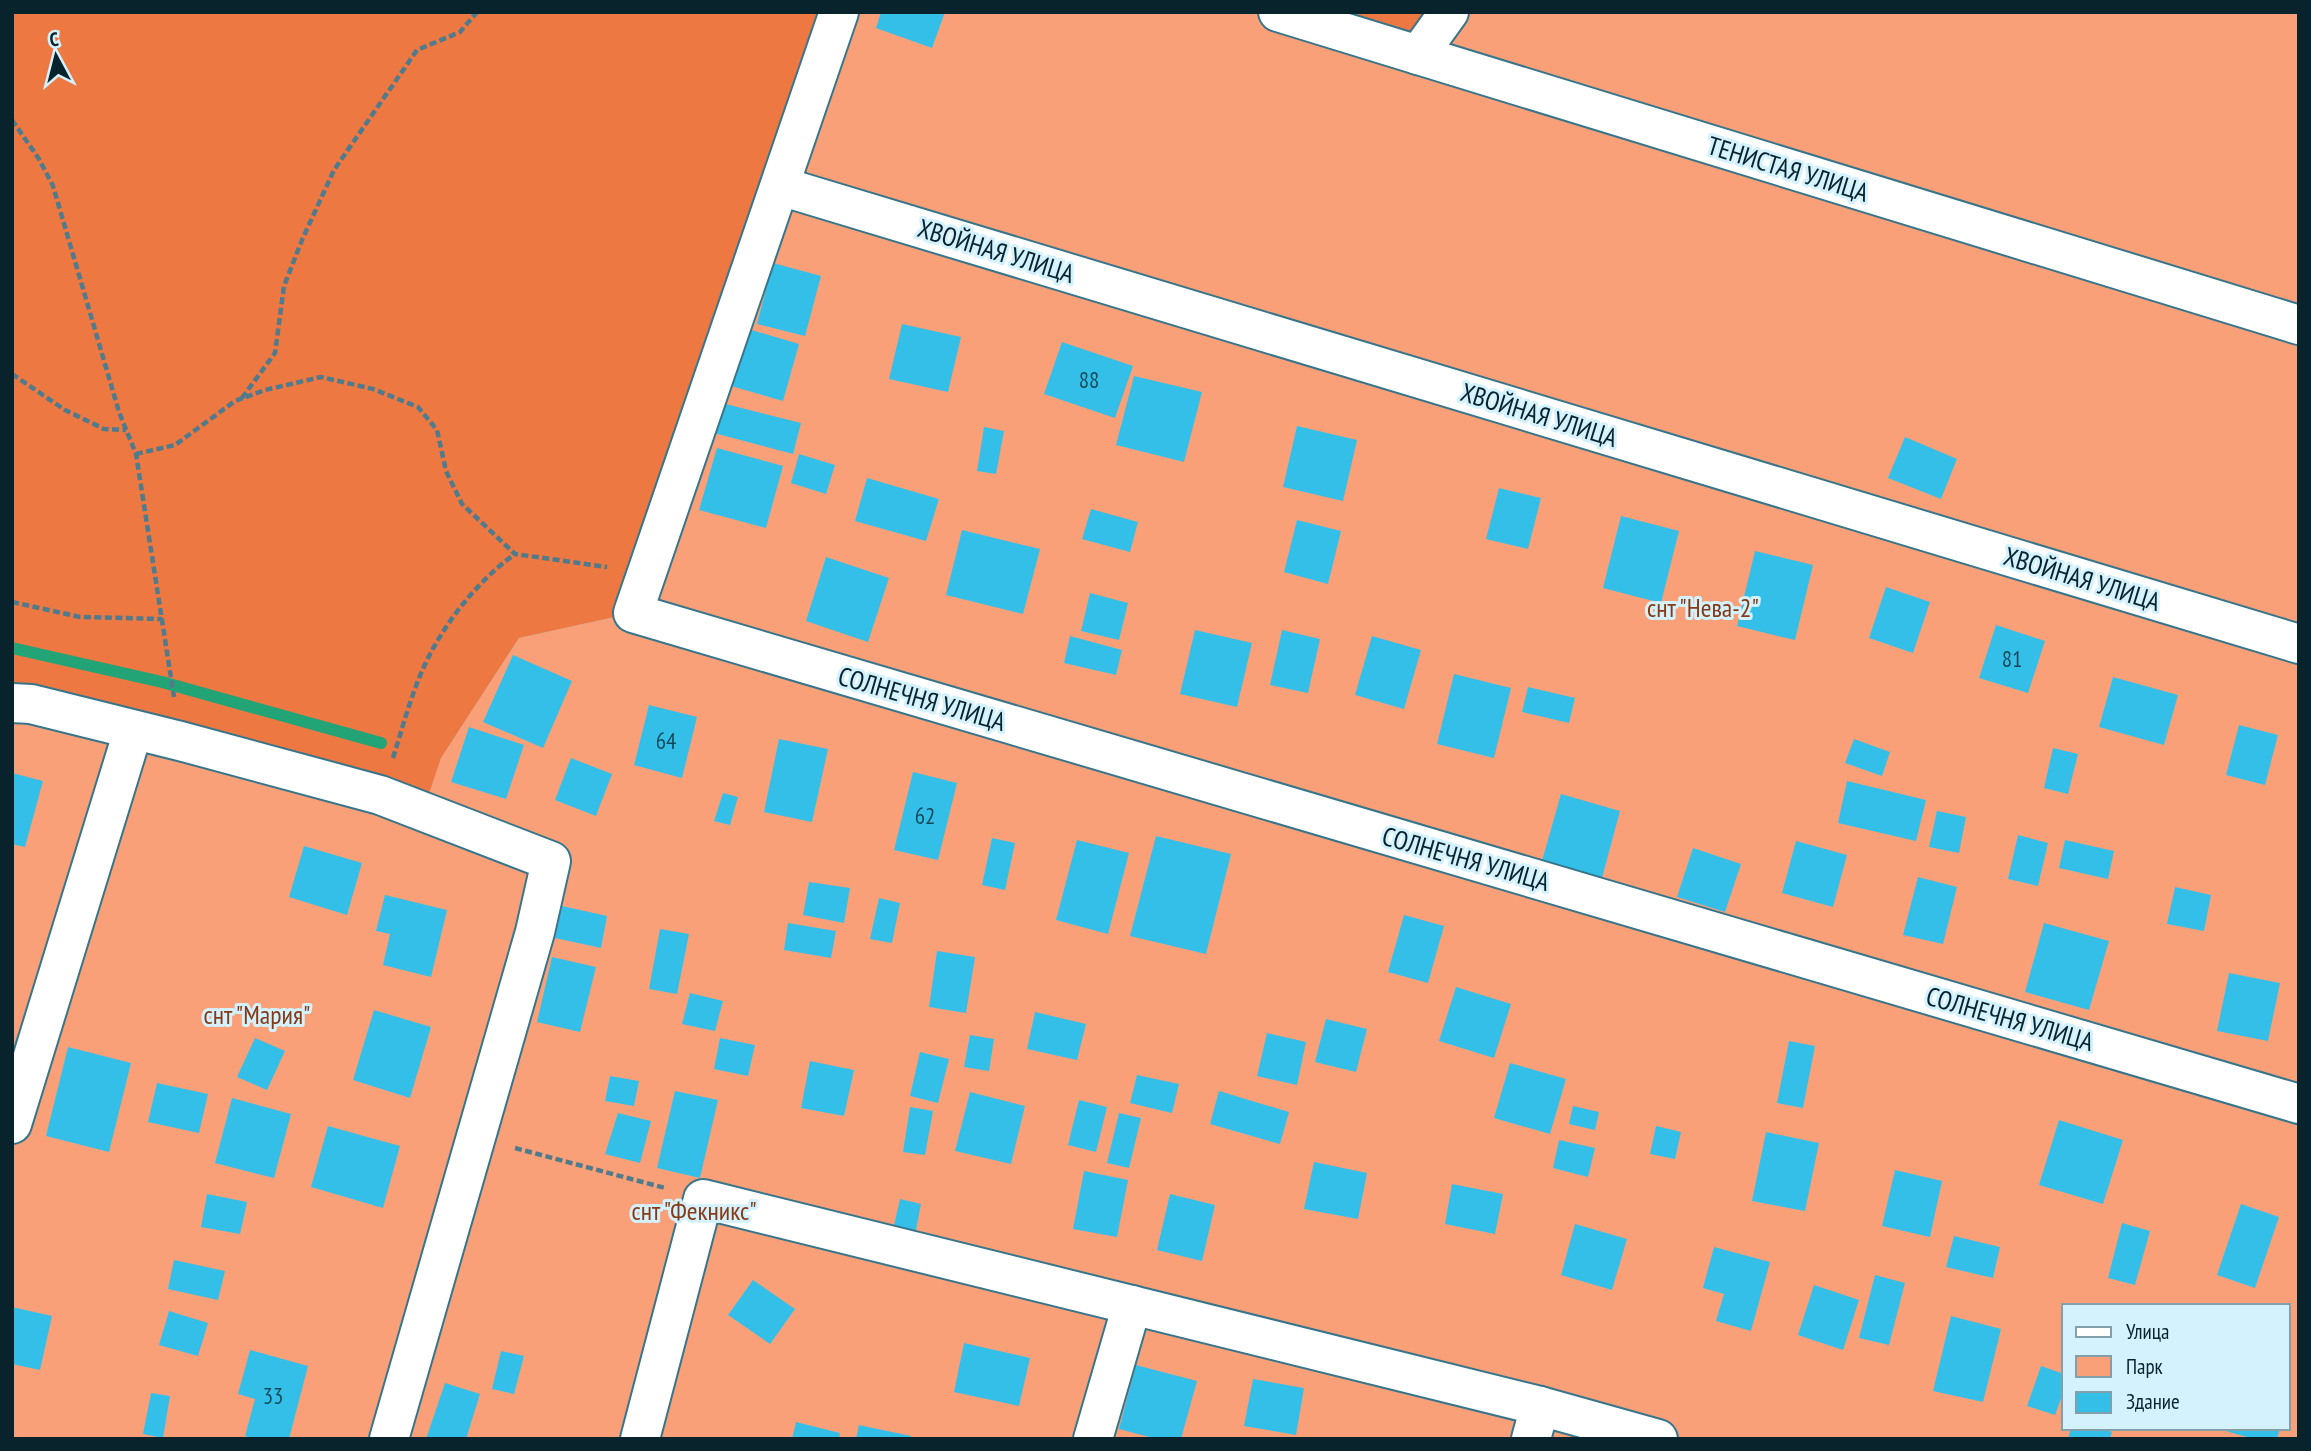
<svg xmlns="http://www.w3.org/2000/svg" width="2311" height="1451" viewBox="0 0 2311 1451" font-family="'PT Sans Narrow',sans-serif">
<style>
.green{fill:#faa079;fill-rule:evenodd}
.forest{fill:#ed7842}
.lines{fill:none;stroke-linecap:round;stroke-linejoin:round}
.stream{stroke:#23a477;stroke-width:12}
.building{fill:#34bfe9}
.minor-casing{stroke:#37758b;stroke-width:42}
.path{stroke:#4f7b8c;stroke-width:4.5;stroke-dasharray:7 3.5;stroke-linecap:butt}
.minor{stroke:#fff;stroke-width:38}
.labels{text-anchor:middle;stroke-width:6;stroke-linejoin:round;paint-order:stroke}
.number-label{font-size:23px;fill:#134a5b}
.street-label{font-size:26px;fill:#08232c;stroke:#d3f2fe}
.park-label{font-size:26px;fill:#853a15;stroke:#d3f2fe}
</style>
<rect width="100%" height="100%" fill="#97d6ee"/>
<path class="green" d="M839,12h1460v1427h-2287v-736l412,105 17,-50 78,-120 114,-25zM2064,1306h224v122h-224z"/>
<g class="forest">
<polygon points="12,12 839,12 633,613 519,638 441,758 424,809 12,703"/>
<polygon points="1278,12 1425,12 1396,49"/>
</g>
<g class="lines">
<polyline class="stream" points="12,648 162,682 381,743"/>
</g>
<g class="building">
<polygon points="881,12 945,12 932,48 876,28"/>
<polygon points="773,263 821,276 805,336 757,324"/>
<polygon points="902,324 961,337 948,392 889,379"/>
<polygon points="745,328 799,344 783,401 728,385"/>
<polygon points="1062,342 1133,366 1115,418 1044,394"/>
<polygon points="1134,376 1202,392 1184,462 1116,445"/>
<polygon points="718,402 801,423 793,454 710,432"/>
<polygon points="1297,426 1357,440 1343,501 1283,487"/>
<polygon points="984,427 1004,431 996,474 977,471"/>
<polygon points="1905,437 1957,459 1941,499 1888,478"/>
<polygon points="717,448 783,466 766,528 699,510"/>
<polygon points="799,454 835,465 826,494 791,483"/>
<polygon points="867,478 939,499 926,541 855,521"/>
<polygon points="1499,488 1541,498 1528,549 1486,539"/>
<polygon points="1091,509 1138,522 1130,552 1082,539"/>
<polygon points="1621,516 1679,531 1661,603 1603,588"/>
<polygon points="1297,520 1341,531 1328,584 1284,572"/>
<polygon points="962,530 1040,549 1023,614 946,595"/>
<polygon points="1755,551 1813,565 1795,640 1737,626"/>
<polygon points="826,557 889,578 868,642 806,621"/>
<polygon points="1886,587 1930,602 1913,653 1869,638"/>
<polygon points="1090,593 1128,603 1119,640 1081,631"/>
<polygon points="1996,625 2045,641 2028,693 1979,678"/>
<polygon points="1195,630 1252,643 1237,707 1180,694"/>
<polygon points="1282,630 1320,639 1308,693 1270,685"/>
<polygon points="1070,636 1122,650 1116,675 1064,663"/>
<polygon points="1372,636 1421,650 1404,709 1355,695"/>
<polygon points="513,655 572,681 543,748 483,722"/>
<polygon points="1454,674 1511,688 1494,758 1437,744"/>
<polygon points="2113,677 2178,695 2164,745 2099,727"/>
<polygon points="1528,687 1575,698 1569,723 1522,712"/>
<polygon points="649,705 697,717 682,778 634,765"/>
<polygon points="2239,725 2278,735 2265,785 2226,775"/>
<polygon points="469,727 524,745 506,799 451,782"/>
<polygon points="779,739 828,749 812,822 764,812"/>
<polygon points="1854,739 1890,752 1882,776 1845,763"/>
<polygon points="2053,748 2078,754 2068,794 2044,788"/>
<polygon points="571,758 612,774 596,816 555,800"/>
<polygon points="913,772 957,783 938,860 894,850"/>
<polygon points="12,773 43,781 25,847 12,844"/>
<polygon points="1847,781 1926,800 1916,841 1838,823"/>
<polygon points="723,793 738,797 730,825 714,821"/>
<polygon points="1561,794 1620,811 1602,878 1542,861"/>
<polygon points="1937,811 1966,817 1959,853 1929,847"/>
<polygon points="2018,835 2048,843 2038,886 2008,879"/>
<polygon points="1156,836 1231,854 1206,954 1130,936"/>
<polygon points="992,838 1015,843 1005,890 982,885"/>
<polygon points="1077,840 1129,853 1108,934 1056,920"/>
<polygon points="2065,840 2114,851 2108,879 2059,868"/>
<polygon points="1796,841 1847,855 1833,907 1782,893"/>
<polygon points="304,846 362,863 347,915 289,897"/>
<polygon points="1693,848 1741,864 1725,912 1677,897"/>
<polygon points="1918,877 1957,887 1943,944 1903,935"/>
<polygon points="809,882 850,888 844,923 803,915"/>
<polygon points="2175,887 2211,895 2204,931 2167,924"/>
<polygon points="385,895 447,910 431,977 383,965 390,934 376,931"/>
<polygon points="879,898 900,903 892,943 870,939"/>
<polygon points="562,906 607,916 601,948 555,938"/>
<polygon points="1404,915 1444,926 1428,983 1388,972"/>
<polygon points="788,923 836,931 831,958 784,950"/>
<polygon points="2044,923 2109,941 2089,1010 2025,992"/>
<polygon points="660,929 689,934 677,994 649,989"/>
<polygon points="937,951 975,957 966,1013 929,1007"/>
<polygon points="552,957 596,967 580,1032 537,1022"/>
<polygon points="2229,973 2280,983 2268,1041 2217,1031"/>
<polygon points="1456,987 1511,1004 1494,1058 1439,1041"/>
<polygon points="690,993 723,1001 715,1031 682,1024"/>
<polygon points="374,1010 431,1027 410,1098 353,1080"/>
<polygon points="1035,1012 1086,1024 1077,1060 1027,1049"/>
<polygon points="1326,1019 1367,1029 1356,1072 1315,1062"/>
<polygon points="1267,1033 1306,1042 1297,1085 1257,1076"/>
<polygon points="970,1035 994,1039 989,1071 964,1067"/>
<polygon points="255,1038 285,1051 267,1090 237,1077"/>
<polygon points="720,1038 755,1045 748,1076 714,1069"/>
<polygon points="1789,1041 1815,1046 1803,1108 1777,1103"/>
<polygon points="68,1047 131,1063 109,1152 46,1136"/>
<polygon points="920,1052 949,1059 938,1103 910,1096"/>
<polygon points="810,1061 854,1070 844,1116 801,1108"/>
<polygon points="1510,1063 1566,1079 1550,1134 1494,1118"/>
<polygon points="1137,1075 1179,1084 1172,1113 1130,1103"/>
<polygon points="610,1076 639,1081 634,1106 605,1101"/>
<polygon points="157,1083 208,1094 199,1133 148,1122"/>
<polygon points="675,1091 718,1100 700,1178 657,1168"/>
<polygon points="1219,1091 1289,1112 1280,1144 1210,1124"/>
<polygon points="970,1092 1025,1106 1011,1164 955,1151"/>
<polygon points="232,1098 291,1114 274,1178 215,1163"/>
<polygon points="1079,1100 1107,1107 1096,1152 1068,1145"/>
<polygon points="1573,1106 1599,1112 1595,1130 1569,1124"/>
<polygon points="910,1107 933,1111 925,1155 903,1152"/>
<polygon points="618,1113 651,1121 640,1163 605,1154"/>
<polygon points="1119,1113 1141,1118 1129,1168 1107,1163"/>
<polygon points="2059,1120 2123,1140 2103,1204 2039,1185"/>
<polygon points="328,1126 400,1146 383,1208 311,1187"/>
<polygon points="1656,1126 1681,1132 1675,1159 1650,1154"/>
<polygon points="1766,1132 1819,1143 1805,1211 1752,1201"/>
<polygon points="1559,1140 1595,1148 1588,1177 1553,1168"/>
<polygon points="1314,1162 1367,1173 1358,1219 1304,1209"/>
<polygon points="1895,1170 1942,1181 1930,1237 1882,1226"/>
<polygon points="1084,1171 1128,1180 1117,1237 1073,1229"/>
<polygon points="1452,1184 1503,1194 1495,1234 1445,1224"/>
<polygon points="207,1194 247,1202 240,1234 201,1227"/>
<polygon points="1170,1194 1215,1205 1202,1261 1157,1250"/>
<polygon points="900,1199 921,1204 915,1235 893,1230"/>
<polygon points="2241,1204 2279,1217 2255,1288 2217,1275"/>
<polygon points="2122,1223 2150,1231 2135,1285 2108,1278"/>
<polygon points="1575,1224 1627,1239 1612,1290 1561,1275"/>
<polygon points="1954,1236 2000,1247 1993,1278 1946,1267"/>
<polygon points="1714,1247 1770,1262 1751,1331 1716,1321 1724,1294 1703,1288"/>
<polygon points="174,1260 225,1271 218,1300 168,1289"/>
<polygon points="1875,1275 1905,1283 1889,1345 1859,1338"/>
<polygon points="753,1280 795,1309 770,1344 728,1315"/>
<polygon points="1814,1285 1859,1300 1843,1350 1798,1335"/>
<polygon points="12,1307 52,1316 40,1370 12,1364"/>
<polygon points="169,1311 208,1323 198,1356 159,1345"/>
<polygon points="1951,1316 2001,1329 1983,1402 1933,1391"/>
<polygon points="964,1343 1030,1358 1019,1406 954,1392"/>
<polygon points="250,1350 308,1366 289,1439 254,1439 245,1436 255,1399 238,1394"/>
<polygon points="501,1351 524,1356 514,1394 492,1389"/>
<polygon points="1136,1365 1197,1381 1181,1439 1157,1439 1119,1429"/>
<polygon points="2041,1366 2064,1374 2064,1390 2055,1415 2027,1406"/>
<polygon points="1253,1379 1304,1388 1296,1435 1244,1426"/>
<polygon points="445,1383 480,1394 466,1439 426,1439"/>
<polygon points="151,1393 170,1396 163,1438 143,1434"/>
<polygon points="796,1422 840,1433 839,1439 792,1439"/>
<polygon points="859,1425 911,1436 911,1439 856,1439"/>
<polygon points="2071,1428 2101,1428 2112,1432 2110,1439 2068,1439"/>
<polygon points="2215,1428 2280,1428 2277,1439 2254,1439"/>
</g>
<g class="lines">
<g class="minor-casing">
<g id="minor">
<polyline points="839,12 633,613 2299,1104"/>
<polyline points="1278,12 2299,325"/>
<polyline points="1418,55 1449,12"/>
<polyline points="780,186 2299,644"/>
<polyline points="12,703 31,704 180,741 380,795 551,861 535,932 389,1439"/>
<polyline points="12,1124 133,731"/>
<polyline points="640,1439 703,1199 1540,1406 1658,1439"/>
<polyline points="1093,1439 1132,1305"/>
<polyline points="1531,1439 1540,1406"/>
</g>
</g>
<g class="path">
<polyline points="12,120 39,159 53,186 119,412 136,454 174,697"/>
<polyline points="12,374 65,410 104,429 126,430"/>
<polyline points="242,398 275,353 284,286 302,240 334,170 417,50 460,32 477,12"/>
<polyline points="136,454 175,445 235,401 265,390 321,377 373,389 418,407 437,430 446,471 462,504 515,554 607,567"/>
<polyline points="12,602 80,617 162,619"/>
<path d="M393,758c9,-29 17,-59 29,-87 19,-44 54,-89 93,-117"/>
<polyline points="515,1148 665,1188"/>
</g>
<use href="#minor" class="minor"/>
</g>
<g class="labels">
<g class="number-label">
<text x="1089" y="388">88</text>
<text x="2012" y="667">81</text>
<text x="666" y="749">64</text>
<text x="925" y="824">62</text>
<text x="273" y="1404">33</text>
</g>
<g class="street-label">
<text transform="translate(1788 169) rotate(17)" y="9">ТЕНИСТАЯ УЛИЦА</text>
<text transform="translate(996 251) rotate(17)" y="9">ХВОЙНАЯ УЛИЦА</text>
<text transform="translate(1539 415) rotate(17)" y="9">ХВОЙНАЯ УЛИЦА</text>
<text transform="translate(2082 579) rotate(17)" y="9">ХВОЙНАЯ УЛИЦА</text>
<text transform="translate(922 699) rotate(16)" y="9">СОЛНЕЧНЯ УЛИЦА</text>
<text transform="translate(1466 859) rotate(16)" y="9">СОЛНЕЧНЯ УЛИЦА</text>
<text transform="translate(2010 1019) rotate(16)" y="9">СОЛНЕЧНЯ УЛИЦА</text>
</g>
<g class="park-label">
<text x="1703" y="617">снт "Нева-2"</text>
<text x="257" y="1024">снт "Мария"</text>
<text x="694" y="1220">снт "Фекникс"</text>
</g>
</g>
<rect width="2311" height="1451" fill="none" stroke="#08232c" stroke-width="28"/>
<rect x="2062" y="1304" width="228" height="126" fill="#d3f2fe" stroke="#829faa" stroke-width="2"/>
<rect x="2076" y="1327" width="35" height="10" fill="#ffffff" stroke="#829faa" stroke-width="2"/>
<text x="2126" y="1339" font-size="21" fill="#08232c">Улица</text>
<rect x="2076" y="1356" width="35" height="21" fill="#faa079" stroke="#829faa" stroke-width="2"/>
<text x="2126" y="1374" font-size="21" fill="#08232c">Парк</text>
<rect x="2076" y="1392" width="35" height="21" fill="#34bfe9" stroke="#829faa" stroke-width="2"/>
<text x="2126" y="1409" font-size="21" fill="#08232c">Здание</text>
<g transform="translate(56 56) rotate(353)" stroke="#d3f2fe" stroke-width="5" paint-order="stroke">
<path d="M0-5L12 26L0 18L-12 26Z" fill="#08232c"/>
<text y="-10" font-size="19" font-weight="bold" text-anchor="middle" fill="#08232c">С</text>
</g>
</svg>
